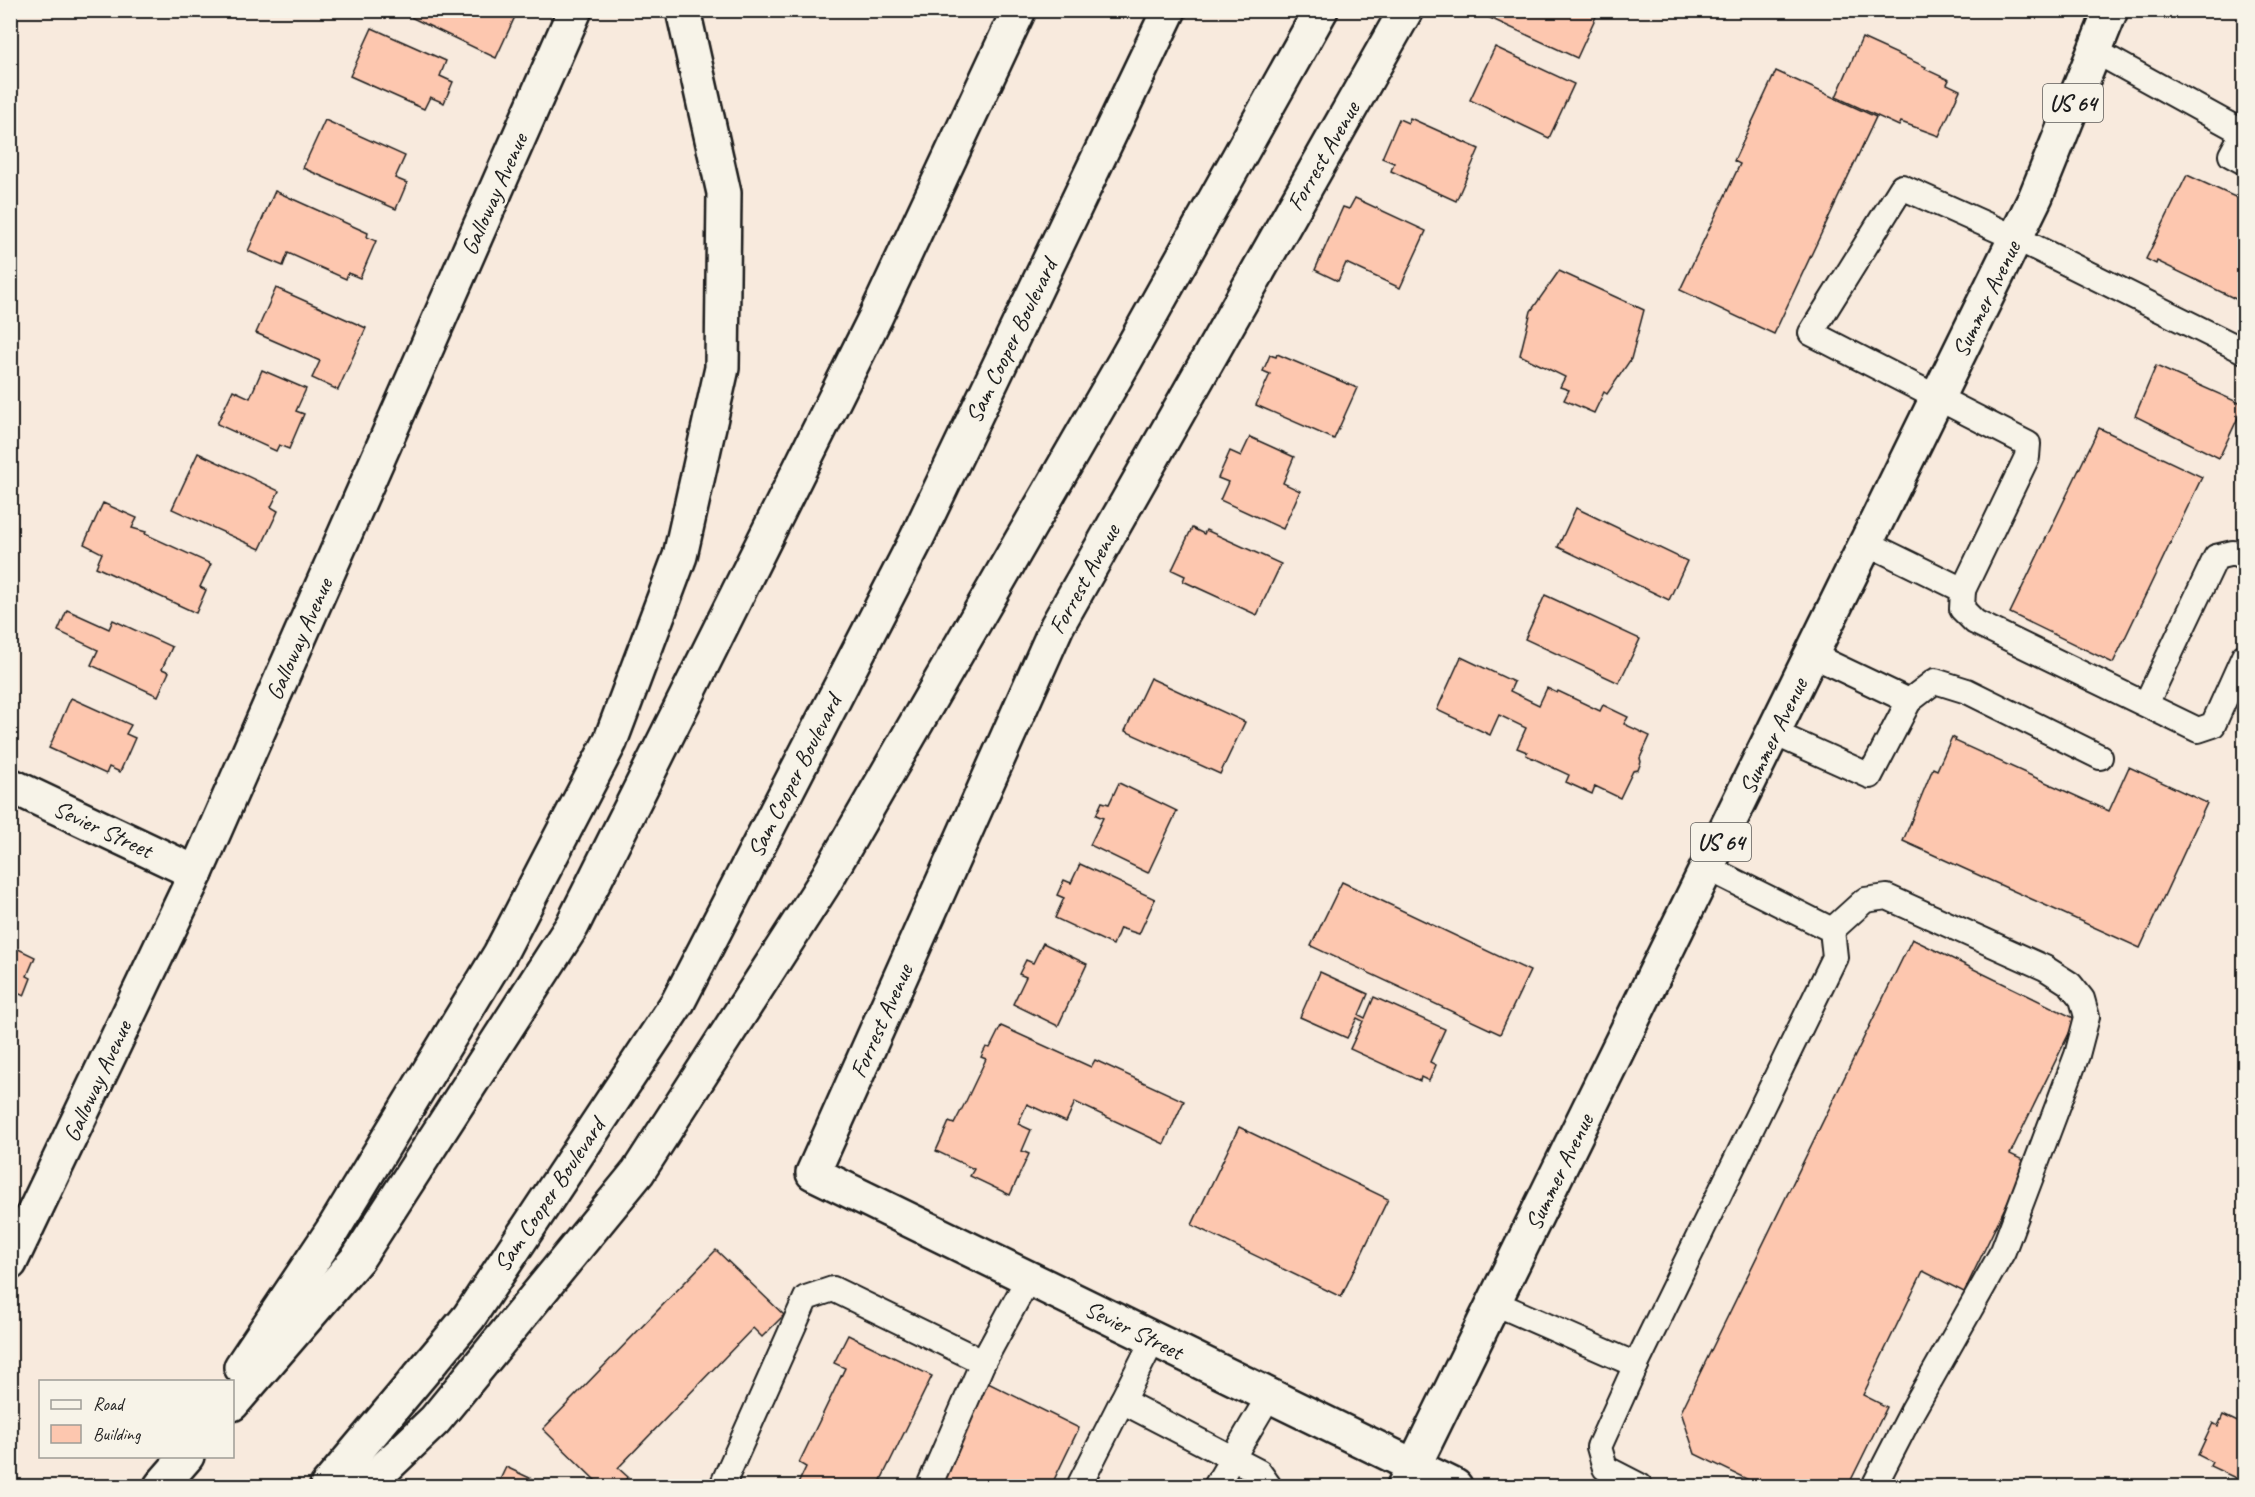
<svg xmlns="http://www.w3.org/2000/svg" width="2255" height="1497" viewBox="0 0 2255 1497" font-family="Caveat,sans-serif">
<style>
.building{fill:#fdc7af;stroke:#1c1c1c;stroke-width:1.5}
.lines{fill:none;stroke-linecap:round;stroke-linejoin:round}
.lane-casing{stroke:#1c1c1c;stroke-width:28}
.street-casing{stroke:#1c1c1c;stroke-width:38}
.primary-casing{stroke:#1c1c1c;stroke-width:38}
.highway-casing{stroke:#1c1c1c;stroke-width:38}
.lane{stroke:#f7f3e8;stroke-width:24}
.street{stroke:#f7f3e8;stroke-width:33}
.primary{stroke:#f7f3e8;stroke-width:33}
.highway{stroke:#f7f3e8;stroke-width:33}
.labels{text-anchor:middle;stroke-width:5;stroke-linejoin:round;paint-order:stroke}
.shield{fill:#f7f3e8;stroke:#5e5c59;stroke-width:1.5}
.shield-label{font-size:22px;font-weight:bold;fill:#1c1c1c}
.street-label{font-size:24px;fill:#1c1c1c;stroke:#f7f3e8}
</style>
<rect width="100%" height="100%" fill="#f8eadd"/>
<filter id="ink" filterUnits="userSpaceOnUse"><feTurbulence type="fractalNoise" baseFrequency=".0167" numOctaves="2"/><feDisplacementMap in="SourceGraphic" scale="12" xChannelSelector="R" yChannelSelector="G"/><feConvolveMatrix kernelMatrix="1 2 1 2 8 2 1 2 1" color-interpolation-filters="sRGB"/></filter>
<g filter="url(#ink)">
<g class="building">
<polygon points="396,10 518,10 496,58"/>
<polygon points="1491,10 1599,10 1577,58 1488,17"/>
<polygon points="372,28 446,61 440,76 453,82 444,103 430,97 424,109 350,76"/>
<polygon points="1862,38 1926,67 1925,69 1949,80 1947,84 1960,90 1939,136 1901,122 1899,126 1836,97"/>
<polygon points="1495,47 1574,84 1549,138 1470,100"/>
<polygon points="1776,71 1876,117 1774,334 1680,290 1740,164 1734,161"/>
<polygon points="1410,118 1479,149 1456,201 1391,171 1394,163 1382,158 1399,119 1408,123"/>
<polygon points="325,120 405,156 395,178 407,183 396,209 303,168"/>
<polygon points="2187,175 2244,201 2244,303 2157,261 2156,264 2146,259"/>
<polygon points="275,191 368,233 367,237 376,241 360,278 348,273 346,279 288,253 283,266 248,251"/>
<polygon points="1355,198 1426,231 1400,288 1346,263 1338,281 1315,270 1343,207 1349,209"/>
<polygon points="1559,271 1644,310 1631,359 1607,394 1604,392 1594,413 1564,400 1569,390 1560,387 1565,377 1520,355 1531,311"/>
<polygon points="276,288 366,328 338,390 312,378 320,361 256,333"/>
<polygon points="1277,354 1357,388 1334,439 1256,405 1270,374 1263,371 1270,355 1276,357"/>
<polygon points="2156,366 2244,405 2219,458 2135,416"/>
<polygon points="262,370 306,389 296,411 304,414 289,449 279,445 276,451 217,424 233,390 250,398"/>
<polygon points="2099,428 2202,477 2113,663 2010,613"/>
<polygon points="1250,437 1294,457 1283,483 1300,491 1283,529 1220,500 1228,482 1218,478 1230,451 1241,456"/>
<polygon points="198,453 279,491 271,507 278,511 260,549 172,509"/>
<polygon points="103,503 137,518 132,528 146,532 145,534 211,564 200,587 206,590 196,613 96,567 102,553 84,544"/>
<polygon points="1576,508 1687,561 1669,600 1558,547"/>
<polygon points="1192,528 1204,534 1206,530 1281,564 1257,615 1183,581 1185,576 1172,570"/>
<polygon points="1545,595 1640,639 1619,683 1525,639"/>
<polygon points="67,610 109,629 113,620 172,647 162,669 169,672 158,696 91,665 98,650 58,631"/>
<polygon points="1461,657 1514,682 1510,691 1539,705 1547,688 1557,693 1558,691 1600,711 1603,705 1628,717 1624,724 1650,736 1640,758 1641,762 1638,770 1633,771 1620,798 1595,786 1592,794 1566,782 1569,775 1526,755 1527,752 1517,748 1526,728 1499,715 1490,735 1437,710"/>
<polygon points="1150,678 1245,722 1220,774 1125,731"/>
<polygon points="71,698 131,725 126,734 135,738 120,772 109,767 106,774 49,748"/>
<polygon points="1952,737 1956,739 1955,741 2109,811 2129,767 2207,803 2140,948 1903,841 1933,768 1937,770"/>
<polygon points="1119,783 1177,811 1148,873 1090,845 1103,818 1096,815 1102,802 1109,804"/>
<polygon points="1080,864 1155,899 1139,934 1120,928 1113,945 1055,918 1064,898 1057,895 1064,880 1071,883"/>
<polygon points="1342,882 1530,971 1500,1034 1311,946"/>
<polygon points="1912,939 2076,1019 2010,1154 2027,1162 1964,1292 1923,1271 1863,1395 1887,1407 1848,1486 1758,1486 1757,1484 1695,1454 1681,1412"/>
<polygon points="1043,943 1087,964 1058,1026 1013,1004 1026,977 1019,974 1026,960 1033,963"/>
<polygon points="10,945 35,957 27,976 31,978 24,996 18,993 10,1009"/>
<polygon points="1320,972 1368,994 1359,1015 1365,1018 1374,997 1445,1029 1430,1062 1436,1065 1429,1081 1421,1077 1420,1081 1350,1049 1363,1021 1357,1018 1347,1038 1300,1017"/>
<polygon points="1001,1026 1091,1067 1095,1060 1184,1101 1164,1144 1075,1102 1066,1122 1027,1104 1018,1124 1031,1130 1022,1151 1029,1154 1010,1195 970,1176 974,1169 936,1151 949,1122 954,1124 966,1101 986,1059 981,1057 986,1047 990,1048"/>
<polygon points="1239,1127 1388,1199 1341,1297 1192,1225"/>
<polygon points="716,1250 784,1315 762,1337 753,1328 618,1468 628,1477 619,1486 601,1486 543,1429"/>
<polygon points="848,1335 932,1376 878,1486 797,1486 806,1467 799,1463 845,1368 834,1363"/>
<polygon points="984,1381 1079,1428 1051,1486 947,1486 936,1481"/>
<polygon points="2223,1415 2244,1425 2244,1482 2210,1466 2212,1462 2198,1455 2213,1423 2218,1426"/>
<polygon points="506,1467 547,1486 497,1486"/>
</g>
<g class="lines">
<g class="lane-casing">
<g id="lane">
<polyline points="2095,51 2244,133"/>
<polyline points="2244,131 2231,155 2244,162"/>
<polyline points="1867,543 1963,590 1962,609 1975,622 2198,730 2213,725 2244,656"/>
<polyline points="1963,590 2027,457 2028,444 1811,333 1902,187 2016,238 2244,351"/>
<polyline points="1909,701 1935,681 1967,691 2100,757"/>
<polyline points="2146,704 2216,557 2233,553 2244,558"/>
<polyline points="1774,733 1870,776 1909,701 1812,655"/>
<polyline points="1832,930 1865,900 1887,897 2045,968 2070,984 2082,999 2087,1017 2077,1055 2003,1251 1913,1410 1874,1486"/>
<polyline points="1495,1303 1636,1365 1835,957 1832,930 1708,868"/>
<polyline points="1636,1365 1599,1447 1605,1468 1640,1486"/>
<polyline points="1122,1401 1259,1472 1269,1486"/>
<polyline points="722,1486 806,1298 833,1289 983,1362 1028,1279"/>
<polyline points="929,1486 983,1362"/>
<polyline points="1079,1486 1153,1340"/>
<polyline points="1216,1486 1269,1396"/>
</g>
</g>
<g class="street-casing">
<g id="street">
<polyline points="1406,10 1057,626 813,1173 1455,1486"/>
<polyline points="10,785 196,873"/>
<polyline points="10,1263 196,873 575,10"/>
</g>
</g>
<g class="primary-casing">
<polyline id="primary" points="1404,1486 2036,196 2111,10"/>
</g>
<g class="highway-casing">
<g id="highway">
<polyline points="241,1367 334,1228 500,954 610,742 680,556 722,368 724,193 683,10"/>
<polyline points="232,1404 358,1258 572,926 875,318 1019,10"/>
<polyline points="161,1486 187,1456"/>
<polyline points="327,1486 469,1317 678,1002 916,540 1169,10"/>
<polyline points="366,1486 435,1420 638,1172 823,885 1126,359 1321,10"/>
</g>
</g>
<use href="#lane" class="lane"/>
<use href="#street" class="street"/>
<use href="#primary" class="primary"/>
<use href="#highway" class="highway"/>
</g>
</g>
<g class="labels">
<g class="shield">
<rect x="2043" y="84" width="60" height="38" rx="4.5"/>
<rect x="1691" y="823" width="60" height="38" rx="4.5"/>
</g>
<g class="shield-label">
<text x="2073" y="111">US 64</text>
<text x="1721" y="850">US 64</text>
</g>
<g class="street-label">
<text transform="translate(1323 156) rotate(-60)" y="8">Forrest Avenue</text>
<text transform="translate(494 194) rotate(-66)" y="8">Galloway Avenue</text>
<text transform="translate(1986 299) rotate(-64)" y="8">Summer Avenue</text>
<text transform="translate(1011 341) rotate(-64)" y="8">Sam Cooper Boulevard</text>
<text transform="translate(1084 579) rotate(-61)" y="8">Forrest Avenue</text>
<text transform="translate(299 639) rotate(-66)" y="8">Galloway Avenue</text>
<text transform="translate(1773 736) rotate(-64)" y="8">Summer Avenue</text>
<text transform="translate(794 776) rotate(-63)" y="8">Sam Cooper Boulevard</text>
<text transform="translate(103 829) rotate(25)" y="8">Sevier Street</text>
<text transform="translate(881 1021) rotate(-66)" y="8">Forrest Avenue</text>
<text transform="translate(97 1081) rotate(-65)" y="8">Galloway Avenue</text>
<text transform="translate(1559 1172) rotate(-64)" y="8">Summer Avenue</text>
<text transform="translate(549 1195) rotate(-56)" y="8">Sam Cooper Boulevard</text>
<text transform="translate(1134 1330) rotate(26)" y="8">Sevier Street</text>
</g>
</g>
<rect width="2255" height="1497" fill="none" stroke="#f7f3e8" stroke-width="36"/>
<rect x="18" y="18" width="2219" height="1461" fill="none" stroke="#1c1c1c" stroke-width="2" filter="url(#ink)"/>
<rect x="39" y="1380" width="195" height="78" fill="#f7f3e8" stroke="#9f9d96" stroke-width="1.5"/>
<rect x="51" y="1400" width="30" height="9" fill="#f7f3e8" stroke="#9f9d96" stroke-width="1.5"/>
<text x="93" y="1410" font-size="18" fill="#1c1c1c">Road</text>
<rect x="51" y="1425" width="30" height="18" fill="#fdc7af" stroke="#9f9d96" stroke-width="1.5"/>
<text x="93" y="1440" font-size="18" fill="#1c1c1c">Building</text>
</svg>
